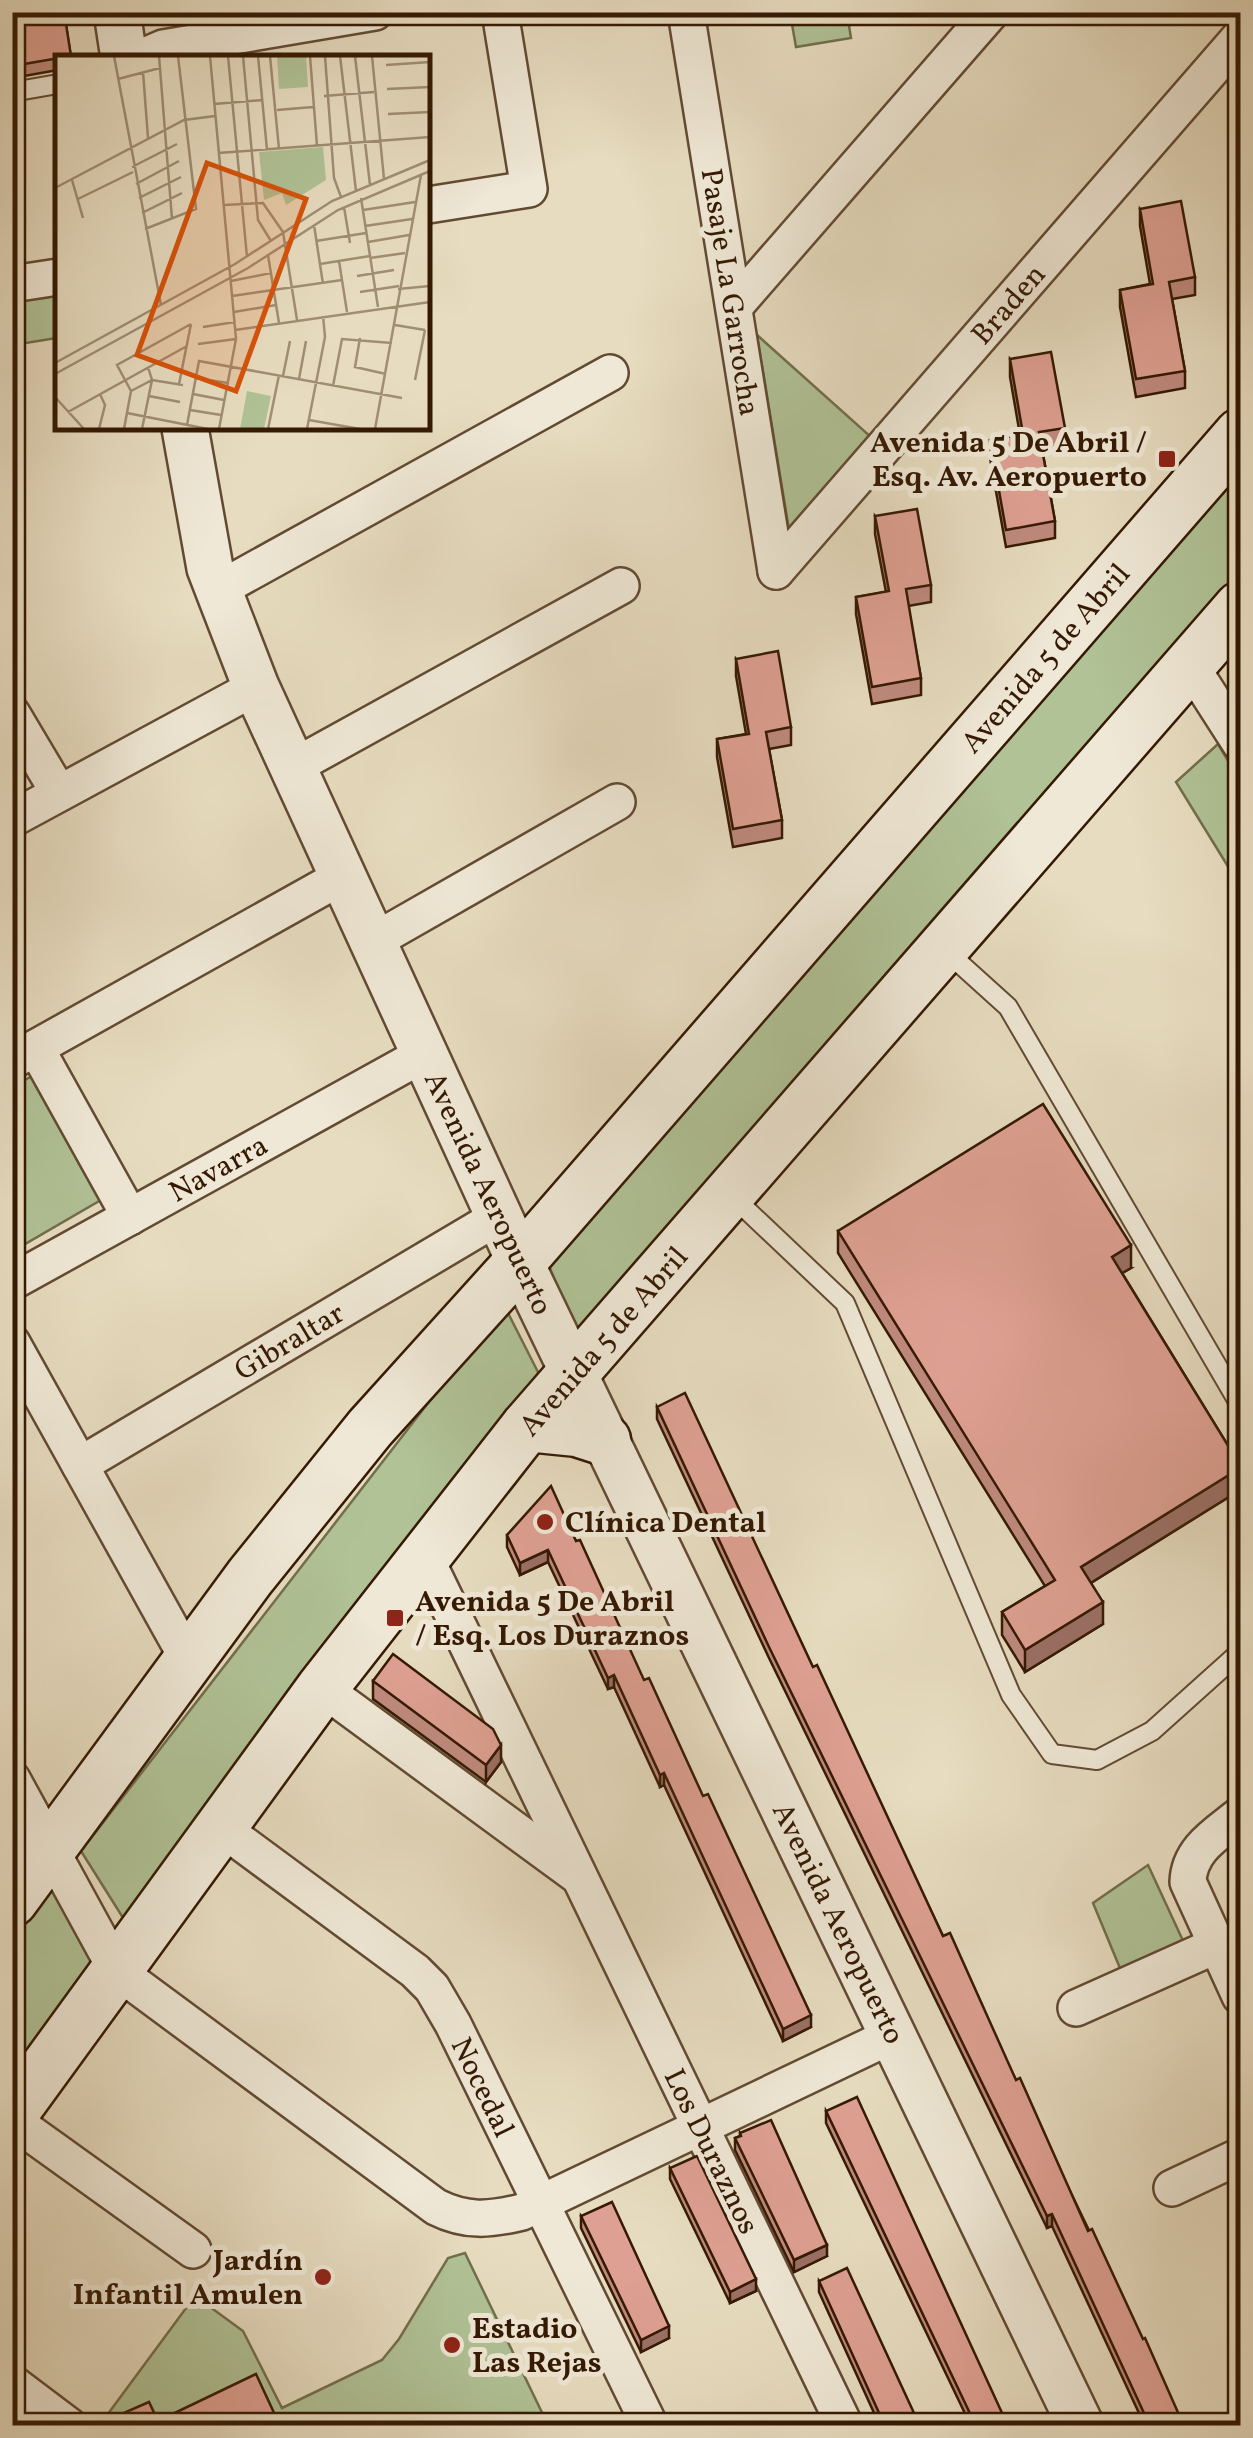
<svg xmlns="http://www.w3.org/2000/svg" width="1253" height="2438" viewBox="0 0 1253 2438" font-family="Vollkorn,serif">
<style>
.green{fill:#b0c296;stroke:#726e4c;stroke-width:2.5}
.lines{fill:none;stroke-linecap:round;stroke-linejoin:round}
.service-casing{stroke:#624a32;stroke-width:22}
.minor-casing{stroke:#624a32;stroke-width:40}
.tertiary-casing{stroke:#624a32;stroke-width:50}
.secondary-casing{stroke:#351903;stroke-width:55}
.service{stroke:#efe8d6;stroke-width:18}
.minor{stroke:#efe8d6;stroke-width:35}
.tertiary{stroke:#efe8d6;stroke-width:45}
.secondary{stroke:#efe8d6;stroke-width:50}
.wall{fill:#bf8a7e;stroke:#351903;stroke-width:2.5}
.shaded-wall{fill:#9b7066;stroke:#351903;stroke-width:2.5}
.building{fill:#dea092;stroke:#351903;stroke-width:2.5}
.poi-dot{fill:#8f2418;stroke:#efe8d6;stroke-width:4}
.labels{text-anchor:middle;stroke-width:10;stroke-linejoin:round;paint-order:stroke}
.street-label{font-size:30px;fill:#351903;stroke:#efe8d6}
.poi-label{font-size:30px;font-weight:bold;fill:#351903;stroke:#efe8d6;text-anchor:start}
.inset-road{fill:none;stroke:#a08e74;stroke-width:2.5}
.view{fill:#d6530b;fill-opacity:0.15;stroke:#d6530b;stroke-width:5}
.inset-edge{fill:none;stroke:#351903;stroke-width:5}
</style>
<rect width="100%" height="100%" fill="#e7dcc0"/>
<filter id="stains"><feTurbulence type="fractalNoise" baseFrequency=".002" numOctaves="4"/><feColorMatrix values="0 0 0 0 .2 0 0 0 0 .09 0 0 0 0 .02 0 0 0 .5 -.17"/></filter>
<radialGradient id="worn" r=".72"><stop offset=".6" stop-color="#630" stop-opacity="0"/><stop offset="1" stop-color="#630" stop-opacity=".3"/></radialGradient>
<g class="green">
<polygon points="790,13 847,13 851,38 796,47"/>
<polygon points="57,295 57,338 13,345 13,301"/>
<polygon points="757,335 871,437 789,530"/>
<polygon points="1240,442 1240,582 580,1343 549,1266"/>
<polygon points="1218,744 1240,781 1240,886 1176,782"/>
<polygon points="36,1074 106,1197 13,1251 12,1087"/>
<polygon points="504,1305 541,1378 125,1921 81,1851"/>
<polygon points="1148,1865 1185,1945 1122,1973 1093,1903"/>
<polygon points="53,1882 94,1966 12,2072 12,1935"/>
<polygon points="465,2253 548,2425 99,2426 195,2296 243,2331 282,2408 382,2360 399,2339 448,2258"/>
</g>
<g class="lines">
<g class="service-casing">
<g id="service">
<polyline points="12,92 58,84"/>
<polyline points="946,951 1008,1007 1240,1405"/>
<polyline points="732,1196 845,1303 1011,1695 1052,1754 1097,1760 1152,1731 1240,1652"/>
</g>
</g>
<g class="minor-casing">
<g id="minor">
<polyline points="686,12 776,571"/>
<polyline points="140,58 163,48 375,12"/>
<polyline points="428,205 529,189 500,12"/>
<polyline points="12,284 58,277"/>
<polyline points="734,307 991,12"/>
<polyline points="776,571 1240,37"/>
<polyline points="216,591 610,373"/>
<polyline points="1190,665 1240,743"/>
<polyline points="12,714 59,793"/>
<polyline points="293,767 621,586"/>
<polyline points="12,819 256,687"/>
<polyline points="372,942 617,802"/>
<polyline points="36,1048 130,1217"/>
<polyline points="12,1061 343,876"/>
<polyline points="12,1282 424,1054"/>
<polyline points="12,1343 189,1661"/>
<polyline points="80,1465 498,1217"/>
<polyline points="424,1555 845,2426"/>
<polyline points="322,1688 575,1874"/>
<path d="M12,1779l105,192 319,236c30,15 54,13 86,5l371,-177"/>
<path d="M1240,1815c-23,19 -51,34 -52,67l52,114"/>
<polyline points="220,1827 415,1971 432,1988 453,2024 650,2426"/>
<polyline points="1076,2008 1217,1945"/>
<polyline points="12,2120 193,2250"/>
<polyline points="1172,2188 1240,2156"/>
<polyline points="12,2383 69,2426"/>
</g>
</g>
<g class="tertiary-casing">
<g id="tertiary">
<polyline points="117,12 124,58"/>
<polyline points="185,428 210,568 256,687 520,1262 1081,2426"/>
</g>
</g>
<g class="secondary-casing">
<g id="secondary">
<polyline points="527,1426 577,1431 605,1440"/>
<polyline points="12,1901 250,1577 370,1428 520,1262 1240,434"/>
<polyline points="12,2114 322,1688 527,1426 1240,607"/>
</g>
</g>
<use href="#service" class="service"/>
<use href="#minor" class="minor"/>
<use href="#tertiary" class="tertiary"/>
<use href="#secondary" class="secondary"/>
</g>
<g class="wall">
<polygon points="65,18 71,58 58,58 58,70 24,76 18,38 18,26"/>
<polygon points="1140,209 1195,277 1195,295 1172,299 1185,371 1185,388 1136,397 1120,307 1120,290 1150,284 1140,226"/>
<polygon points="1010,359 1065,428 1065,445 1042,449 1055,521 1055,538 1006,547 990,458 990,440 1020,435 1010,377"/>
<polygon points="875,516 931,585 931,602 908,606 921,678 921,695 872,704 856,614 856,597 886,592 875,534"/>
<polygon points="736,659 791,727 791,745 769,749 782,820 782,838 733,847 717,757 717,739 746,734 736,676"/>
<polygon points="838,1231 1131,1268 1122,1273 1240,1465 1240,1490 1091,1583 1103,1624 1025,1672 1002,1635 1002,1612 1045,1586 838,1253"/>
<polygon points="657,1407 813,1667 943,1936 1016,2080 1184,2426 1145,2426 1052,2226 1047,2228 769,1658 657,1419"/>
<polygon points="507,1535 576,1541 811,2027 783,2041 664,1785 660,1787 614,1687 608,1689 548,1562 520,1575 507,1547"/>
<polygon points="373,1681 501,1762 486,1782 373,1699"/>
<polygon points="826,2111 1008,2426 971,2426 826,2123"/>
<polygon points="740,2133 827,2256 794,2272 735,2150 735,2138 740,2136"/>
<polygon points="670,2168 756,2291 730,2303 670,2179"/>
<polygon points="581,2216 669,2338 641,2352 581,2228"/>
<polygon points="819,2281 920,2426 880,2426 819,2292"/>
</g>
<g class="shaded-wall">
<polygon points="1131,1245 1131,1268 1112,1279 1112,1257"/>
<polygon points="1240,1468 1240,1490 1081,1589 1081,1567"/>
<polygon points="548,1550 548,1562 520,1575 520,1563"/>
<polygon points="1103,1602 1103,1624 1025,1672 1025,1650"/>
<polygon points="614,1675 614,1687 608,1689 608,1678"/>
<polygon points="501,1745 501,1762 486,1782 486,1765"/>
<polygon points="664,1773 664,1785 660,1787 660,1775"/>
<polygon points="811,2015 811,2027 783,2041 783,2029"/>
<polygon points="1052,2214 1052,2226 1047,2228 1047,2216"/>
<polygon points="827,2245 827,2256 794,2272 794,2260"/>
<polygon points="756,2279 756,2291 730,2303 730,2292"/>
<polygon points="669,2326 669,2338 641,2352 641,2340"/>
<polygon points="275,2415 275,2425 252,2426"/>
</g>
<g class="building">
<polygon points="65,18 71,56 24,64 18,26"/>
<polygon points="1181,201 1195,277 1169,282 1185,371 1136,379 1120,290 1153,284 1140,209"/>
<polygon points="1051,352 1065,428 1039,432 1055,521 1006,530 990,440 1023,434 1010,359"/>
<polygon points="917,509 931,585 906,589 921,678 872,687 856,597 889,591 875,516"/>
<polygon points="778,651 791,727 766,732 782,820 733,829 717,739 749,734 736,659"/>
<polygon points="1043,1104 1131,1245 1112,1257 1240,1465 1240,1468 1081,1567 1103,1602 1025,1650 1002,1612 1055,1580 838,1231"/>
<polygon points="685,1393 813,1667 817,1665 943,1936 950,1933 1016,2080 1020,2078 1088,2231 1092,2229 1143,2339 1145,2338 1184,2426 1150,2426 1052,2214 1047,2216 769,1647 657,1407"/>
<polygon points="551,1486 576,1541 580,1540 644,1680 649,1678 703,1796 708,1794 811,2015 783,2029 664,1773 660,1775 614,1675 608,1678 548,1550 520,1563 507,1535"/>
<polygon points="393,1654 493,1729 501,1745 486,1765 373,1681"/>
<polygon points="857,2097 1008,2426 976,2426 826,2111"/>
<polygon points="771,2120 827,2245 794,2260 735,2138 741,2136 740,2133"/>
<polygon points="697,2156 756,2279 730,2292 670,2168"/>
<polygon points="612,2202 669,2326 641,2340 581,2216"/>
<polygon points="847,2268 920,2426 885,2426 819,2281"/>
<polygon points="256,2374 275,2415 252,2426 105,2426 119,2415 149,2402 158,2421"/>
</g>
<g class="poi-dot">
<rect x="1157" y="449" width="20" height="20" rx="5"/>
<circle cx="545" cy="1522" r="10"/>
<rect x="385" y="1608" width="20" height="20" rx="5"/>
<circle cx="323" cy="2277" r="10"/>
<circle cx="452" cy="2345" r="10"/>
</g>
<g class="labels">
<g class="street-label">
<text transform="translate(731 292) rotate(81)" y="10">Pasaje La Garrocha</text>
<text transform="translate(1008 304) rotate(-49)" y="10">Braden</text>
<text transform="translate(1045 658) rotate(-49)" y="10">Avenida 5 de Abril</text>
<text transform="translate(218 1168) rotate(-29)" y="10">Navarra</text>
<text transform="translate(489 1193) rotate(65)" y="10">Avenida Aeropuerto</text>
<text transform="translate(289 1341) rotate(-31)" y="10">Gibraltar</text>
<text transform="translate(603 1341) rotate(-49)" y="10">Avenida 5 de Abril</text>
<text transform="translate(839 1923) rotate(64)" y="10">Avenida Aeropuerto</text>
<text transform="translate(483 2087) rotate(64)" y="10">Nocedal</text>
<text transform="translate(712 2151) rotate(64)" y="10">Los Duraznos</text>
</g>
<g class="poi-label">
<text x="1147" y="452" text-anchor="end">Avenida 5 De Abril /<tspan x="1147" dy="34">Esq. Av. Aeropuerto</tspan></text>
<text x="565" y="1532">Clínica Dental</text>
<text x="415" y="1611">Avenida 5 De Abril<tspan x="415" dy="34">/ Esq. Los Duraznos</tspan></text>
<text x="303" y="2270" text-anchor="end">Jardín<tspan x="303" dy="34">Infantil Amulen</tspan></text>
<text x="472" y="2338">Estadio<tspan x="472" dy="34">Las Rejas</tspan></text>
</g>
</g>
<g transform="translate(55 55)">
<rect width="375" height="375" fill="#e7dcc0"/>
<path d="M222,1h29l2,31 -29,2zM268,92l3,33 -40,25 -4,-12 -18,7 -5,-48zM192,336l24,5 -7,33h-24z" fill="#b0c296"/>
<path class="inset-road" d="M59,1l47,249M104,1l13,163M155,1l26,283 -17,90M173,1l19,201M188,1l15,164 13,21M203,1l9,94M215,1l9,93M255,1l7,90M270,1l9,122 7,19M285,1l16,135M300,1l15,129M317,1l12,123M331,10l44,-3M88,17l5,66M63,24l42,-11M332,34l43,-2M269,41l50,-4M159,49l49,-4M222,55l36,-3M333,59l42,-2M163,98l212,-16M77,112l45,-23M17,125l11,38M81,129l43,-23M0,133l129,-68 31,-4M84,143l42,-21M306,143l17,109M23,144l55,-27M169,150l39,-2 20,29 14,88M289,152l6,36M308,155l52,-8M87,158l40,-20M259,170l9,59M310,171l47,-7M90,174l51,-20 -18,-153M261,186l50,-8M313,187l41,-7M213,200l11,68M315,203l35,-5M284,206l8,51M265,209l50,-8M302,221l37,-6M176,226l40,-8M343,234l32,-3M305,237l39,-6M177,241l110,-16M179,257l42,-7M340,270l30,5M148,272l32,-5M180,275l195,-28M305,283l-5,29 31,7M143,289l38,-5M0,308l180,-99 97,-63 98,-41M0,319l193,-106 90,-58 92,-39M228,321l7,-35M141,323l32,5M244,324l7,-38M360,325l10,-50M124,329l12,-60M278,331l9,-47 50,4M76,336l-14,-26 74,-41M76,336l21,-11 31,5M138,339l31,6M94,341l31,6M0,342l29,32M135,355l31,5M13,357l119,-66M72,358l81,16M254,365l51,9M132,370l12,-64 203,37M44,374l6,-24 -5,-11M69,374l7,-38M87,374l10,-49 -4,-13M213,374l11,-54M252,374l18,-92 -2,-21M320,374l46,-254"/>
<path class="view" d="M152,108l99,36 -70,192 -99,-36z"/>
<rect width="375" height="375" class="inset-edge"/>
</g>
<rect width="1253" height="2438" fill="none" stroke="#e7dcc0" stroke-width="50"/>
<rect x="15" y="15" width="1223" height="2408" fill="none" stroke="#351903" stroke-width="5"/>
<rect x="25" y="25" width="1203" height="2388" fill="none" stroke="#351903" stroke-width="2.5"/>
<rect width="100%" height="100%" filter="url(#stains)"/>
<rect width="100%" height="100%" fill="url(#worn)"/>
</svg>
